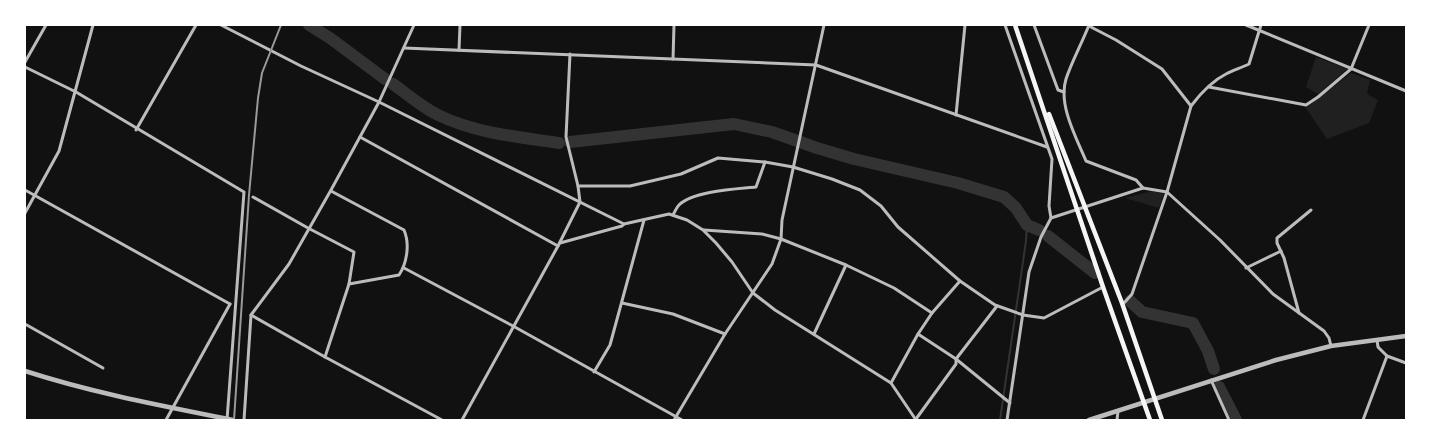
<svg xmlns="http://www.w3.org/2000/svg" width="1431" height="445" viewBox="0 0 1431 445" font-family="Inter,sans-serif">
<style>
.green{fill:#202020}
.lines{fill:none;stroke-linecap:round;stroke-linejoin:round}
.stream{stroke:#333;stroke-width:2}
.river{stroke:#333;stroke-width:12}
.minor{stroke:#bcbcbc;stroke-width:3}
.tertiary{stroke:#bcbcbc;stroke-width:4.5}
.secondary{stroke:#f5f5f5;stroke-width:4.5}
.rail{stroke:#9a9a9a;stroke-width:2}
</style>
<rect width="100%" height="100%" fill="#111"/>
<g class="green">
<polygon points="1316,57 1347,69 1318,94 1306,87"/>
<polygon points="1351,73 1370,80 1367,94 1378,100 1369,123 1327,139 1306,108"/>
<polygon points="1152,191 1164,194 1159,208 1125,198"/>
</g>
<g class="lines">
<polyline class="stream" points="1000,420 1026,241 1027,225"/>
<g class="river">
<polyline points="309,25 330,38 385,79"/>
<path d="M393,84c14,10 29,23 45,31 37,18 80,22 121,28"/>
<polyline points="570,142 734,124 772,132 817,148 854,159 958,183 1004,197 1016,208 1027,225 1039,230"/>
<polyline points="1048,236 1095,273"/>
<polyline points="1130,301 1142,312 1193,323 1208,351 1214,369"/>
<polyline points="1219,387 1236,420"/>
</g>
<g class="minor">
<polyline points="221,25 301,66 379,102 624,224 669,214 687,220 703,230 716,243 732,262 753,293 775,310 891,383 916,420"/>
<polyline points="1005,25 1052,159 1049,206 1051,218 1041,237 1029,272 1007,420"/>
<polyline points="1034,25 1058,90 1064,92"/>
<path d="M1089,25c-7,18 -17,36 -23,54 -8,26 10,58 20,82l50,19 7,8 24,4 53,48 53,54 51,37 5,7 2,8"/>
<polyline points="1246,25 1406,91"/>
<polyline points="1089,26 1116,40 1162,69 1191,106"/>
<polyline points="404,48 816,65 1047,147"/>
<polyline points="459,50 460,25"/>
<polyline points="673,59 674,25"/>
<polyline points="25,62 46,25"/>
<polyline points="25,67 76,92 244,192 227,420"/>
<polyline points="1209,87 1306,105 1318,97 1351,69 1369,25"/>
<polyline points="956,115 965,25"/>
<polyline points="136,130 196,25"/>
<polyline points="360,137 558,246"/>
<polyline points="578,186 630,186 681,174 718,158 765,162"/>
<polyline points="25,190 230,304"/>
<path d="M331,191l73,39c6,14 3,33 -5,45l-50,9"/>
<polyline points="253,197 308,228 354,252 349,284 325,357"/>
<polyline points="25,213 59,151 93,25"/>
<path d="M673,215c2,-4 4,-8 6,-10 14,-14 58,-16 77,-18l9,-25 28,5 39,12 28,11 21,16 17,21 62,54 35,24 28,10 21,3 59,-31"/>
<polyline points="1051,218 1143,188"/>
<polyline points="704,230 762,234 781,239 846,265 894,288 932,313"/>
<polyline points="560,243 622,226 624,224"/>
<polyline points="404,268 513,326 682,420"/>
<polyline points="1246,268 1281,251"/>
<polyline points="622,303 673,314 725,334"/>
<path d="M1122,303l3,-1 7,-8 35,-102 24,-86c9,-12 21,-25 35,-32 7,-4 15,-6 23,-10l12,-39"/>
<polyline points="1299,313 1284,258 1277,243 1277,238 1311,210"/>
<polyline points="251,315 325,357 442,420"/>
<polyline points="25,324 103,368"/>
<polyline points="814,334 846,265"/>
<polyline points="918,334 956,359 1010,403"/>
<polyline points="1377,340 1378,347 1387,356 1406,363"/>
<polyline points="594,372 610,345 644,220"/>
<polyline points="1211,380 1229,420"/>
<polyline points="891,383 918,334 932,313 960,281"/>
<polyline points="916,419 956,364 956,359 997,306"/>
<polyline points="166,420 230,304"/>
<polyline points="244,420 251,315 289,264 331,190 379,102 414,25"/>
<polyline points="462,420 558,246 580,202 578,186 566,137 570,54"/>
<polyline points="674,420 725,334 772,264 781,239 782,220 824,25"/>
<polyline points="1117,420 1118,411"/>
<polyline points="1363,420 1387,356"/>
</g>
<g class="tertiary">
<path d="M25,371c68,22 138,35 208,49"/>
<polyline points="1089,420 1276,360 1331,346 1406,336"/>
</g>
<g class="secondary">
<polyline points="1015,25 1103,287 1150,420"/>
<polyline points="1049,114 1122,303 1162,420"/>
</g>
<polyline class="rail" points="234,420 249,195 258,98 262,73 281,25"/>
</g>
<rect width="1431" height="445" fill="none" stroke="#ffffff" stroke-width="52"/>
</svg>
